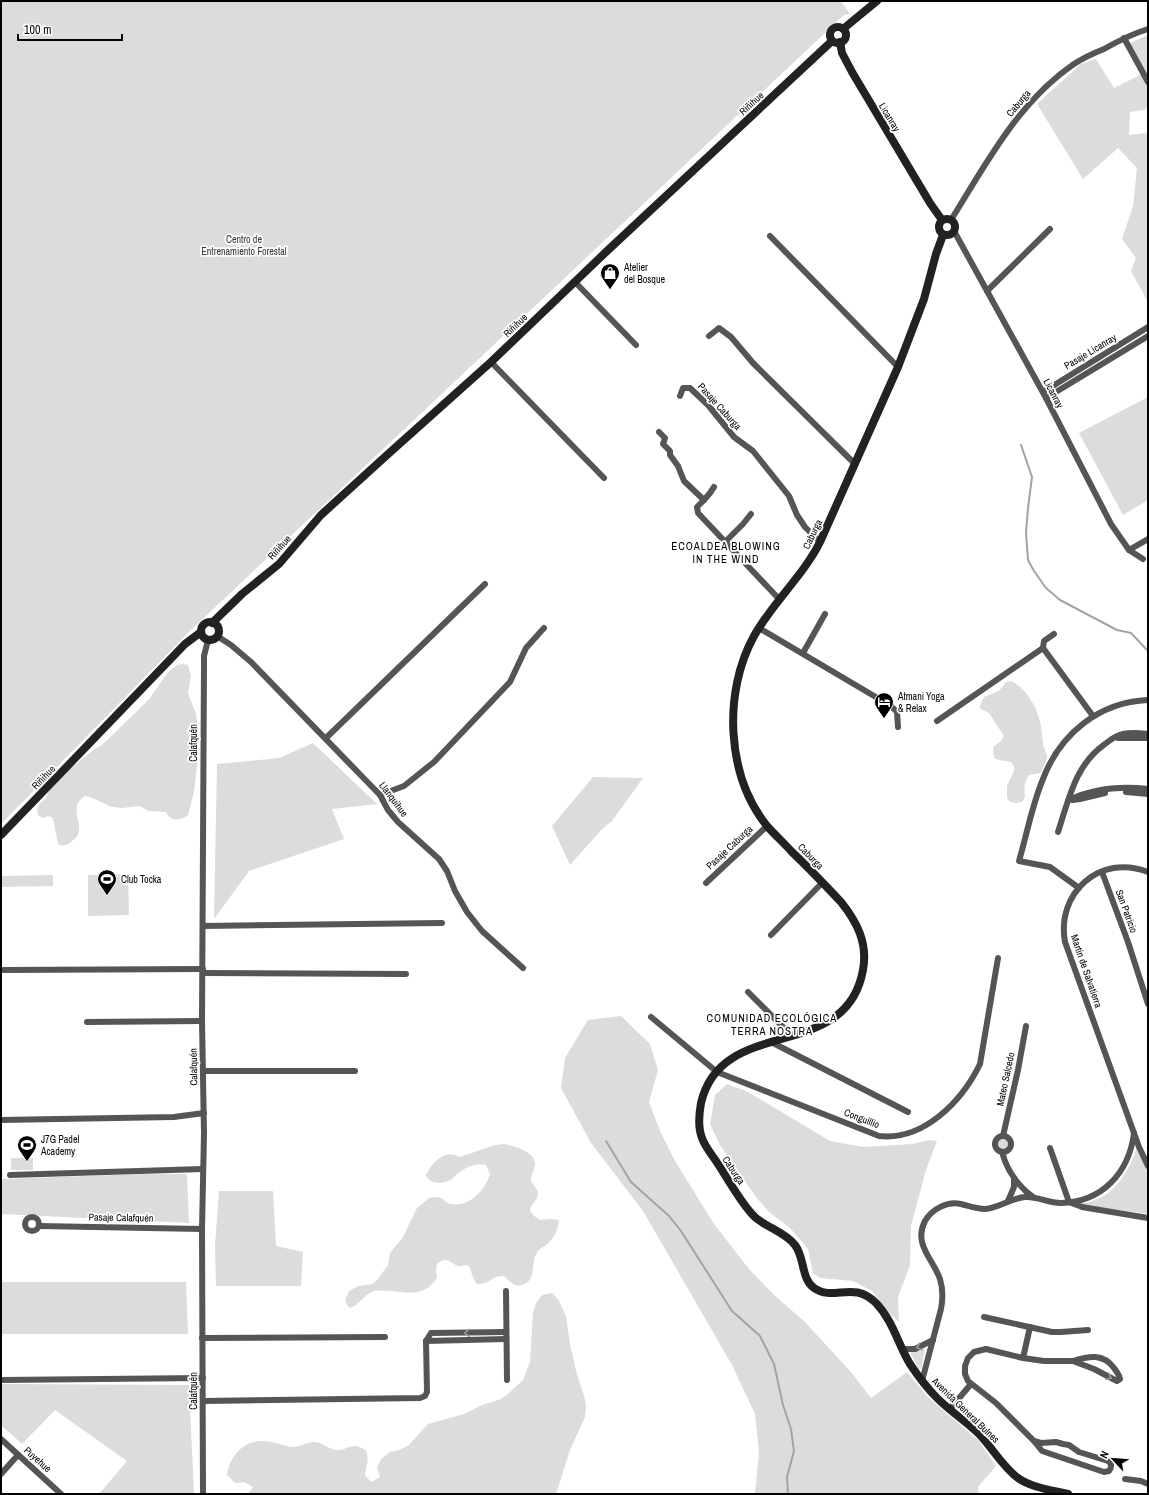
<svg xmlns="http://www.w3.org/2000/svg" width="1149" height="1495" viewBox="0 0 1149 1495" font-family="'Archivo Narrow',sans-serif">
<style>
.green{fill:#dcdcdc}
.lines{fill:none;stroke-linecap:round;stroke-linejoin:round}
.stream{stroke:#a3a3a3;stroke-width:2}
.street{stroke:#555;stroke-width:6}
.secondary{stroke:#222;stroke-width:8}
.oneway{stroke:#999}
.labels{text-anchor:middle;stroke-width:3.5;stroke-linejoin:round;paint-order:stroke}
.street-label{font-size:10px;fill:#000;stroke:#fff}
.park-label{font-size:10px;fill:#333;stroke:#fff}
.poi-label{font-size:10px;fill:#000;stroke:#fff;text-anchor:start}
.neighbourhood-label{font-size:11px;letter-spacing:1px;fill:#000;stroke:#fff}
</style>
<rect width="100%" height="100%" fill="#fff"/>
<g class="green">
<polygon points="1,1 841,1 850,14 844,15 192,629 1,824"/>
<polygon points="1148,35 1148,106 1144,110 1130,112 1129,135 1148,133 1148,302 1131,271 1136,258 1122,239 1133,206 1137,168 1118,148 1083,179 1037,104 1081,64 1096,59 1114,88 1144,73 1130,43"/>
<polygon points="1148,397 1148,500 1123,515 1079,433"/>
<path d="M183,664l5,1 3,11 -3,17 8,21 3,27 -1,16 -4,35 -6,23c-8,6 -17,7 -22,-3l-17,-1 -10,-5 -17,2 -10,-1 -22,-10 -5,-1c-4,3 -7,5 -8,10 -3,13 10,25 -6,36 -4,3 -7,4 -12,3l-2,-6 -4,-21 -5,-2 -5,2 -5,-3 -1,-5 2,-6 6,-5 5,-10 20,-20 22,-18 10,-6 31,-30 17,-17 18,-26 9,-7z"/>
<path d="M1011,681c16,7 27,28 30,45 1,6 1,12 2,18 1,4 3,8 4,12 0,6 -4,12 -7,17l-11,2c-5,8 -5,13 -4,22l-3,5 -6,1 -6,-1 -3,-4v-12l7,-15v-5l-3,-4 -12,-2 -5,-2 -1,-11 8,-6 3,-5 -15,-23 -10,-5 5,-11 15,-6 7,-9z"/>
<polygon points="313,743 377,804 332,809 344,839 249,871 214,919 217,764 279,758"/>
<polygon points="593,777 643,778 612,821 602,829 570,865 552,826"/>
<polygon points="128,874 129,915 88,916 88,875"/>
<polygon points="53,875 53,886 1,887 1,876"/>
<polygon points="621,1016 650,1044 658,1070 649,1102 660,1131 675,1161 714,1224 749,1269 775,1296 804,1321 851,1372 871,1398 907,1372 928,1397 979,1441 996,1466 978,1487 979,1494 755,1494 759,1453 755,1414 732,1365 643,1211 591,1143 561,1088 565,1058 588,1020"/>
<polygon points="727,1084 748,1092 830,1141 864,1147 912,1144 929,1140 937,1141 926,1170 911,1226 910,1265 898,1297 899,1322 889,1313 872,1291 853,1281 820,1278 813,1273 808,1249 790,1228 769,1212 756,1197 720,1145 710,1124 715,1095"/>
<circle cx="1003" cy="1144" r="7"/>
<path d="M505,1144c10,3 30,7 30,21 -1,6 -4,10 -4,16 2,4 6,7 7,12 0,13 -19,13 2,27l10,-1 9,1c-1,10 -5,19 -13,25 -3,3 -7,3 -9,8 -7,10 0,28 -15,32 -8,2 -13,-4 -18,-9 -12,-1 -15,9 -27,8l-3,-4 -5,-14 -4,-1c-12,6 -15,-13 -28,-1l-1,5 1,9c-16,25 -40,10 -63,13 -10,3 -14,14 -24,17l-3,-3 -2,-5 4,-9 9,-5 15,-2 4,-4 11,-15 2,-12 13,-16 14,-29 12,-10c3,0 8,-2 12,0 4,2 6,6 10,6 19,3 34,-14 39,-30l-4,-9c-9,-3 -22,3 -29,9 -2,2 -4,5 -7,6 -8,5 -21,4 -24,-5 6,-13 19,-27 34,-18l35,-12z"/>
<path d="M1136,1149l12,20v45l-70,-10c26,-3 39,-15 51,-38 3,-6 6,-11 7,-17z"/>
<rect x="11" y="1158" width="22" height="12"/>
<polygon points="145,1174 187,1174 189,1223 1,1214 1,1179"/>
<polygon points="219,1191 273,1191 276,1246 303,1252 301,1286 216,1286 215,1245"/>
<polygon points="1,1282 186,1282 188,1334 1,1334"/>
<path d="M552,1293l6,6 8,17 4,28 6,27 9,28 1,8 -1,10 -15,33 -14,44h-308l5,-7 -9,-5 -9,1 -8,-8c2,-18 16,-35 36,-34 10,0 20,5 30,6 7,0 14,-5 21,-5 8,0 14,7 22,8 7,1 14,-5 21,-4 3,1 6,3 9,4 4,12 0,14 -1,26l7,6 8,-5 -3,-10 4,-8 9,-7 9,-2 9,-4 20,-22 36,-10 18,-9 19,-6 8,-6 14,-13 7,-18 3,-49 3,-10 6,-8z"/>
<polygon points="924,1349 925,1350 921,1369 919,1369 911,1354 911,1352"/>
<polygon points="1,1384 189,1385 194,1494 99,1494 127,1461 55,1410 22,1444 1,1425"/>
</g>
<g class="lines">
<g class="stream">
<polyline points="1021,445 1032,477 1028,508 1026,533 1028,560 1034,571 1046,588 1060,600 1117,630 1131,633 1148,651"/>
<polyline points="606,1141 631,1182 669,1216 681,1231 732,1311 760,1336 774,1364 783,1405 791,1429 794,1451 787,1477 788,1494"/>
</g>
<g class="street">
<polyline points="1124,38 1148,82"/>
<path d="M951,220c35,-56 67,-118 123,-156 9,-6 20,-11 30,-15 14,-8 28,-15 44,-20"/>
<polyline points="954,231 1046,398 1111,524 1129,550 1143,559"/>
<polyline points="770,236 898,367"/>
<polyline points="575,282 636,345"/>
<polyline points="987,291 1050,229"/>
<polyline points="709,336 719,328 731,337 753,363 855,464"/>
<polyline points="491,362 604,478"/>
<polyline points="1043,392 1148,327"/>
<polyline points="680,396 683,388 690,388 708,405 734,437 753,451 789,496 797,515 805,527 820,542"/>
<polyline points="1046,398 1148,336"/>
<polyline points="659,432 665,438 663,444 670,451 670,455 678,466 684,481 704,500 697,507 698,513 779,599"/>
<polyline points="704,500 710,493 714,487"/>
<polyline points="725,542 743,524 751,514"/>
<polyline points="1129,550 1148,539"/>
<polyline points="759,628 891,706 897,712 898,727"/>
<polyline points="1054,634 1044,641 1043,648 1093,716"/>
<polyline points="217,636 231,645 251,662 380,795 388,810 398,822 439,859 447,871 455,891 467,912 482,931 523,968"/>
<polyline points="803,653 825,614"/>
<polyline points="937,721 1043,648"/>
<polyline points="326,738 485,584"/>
<polyline points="1118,738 1148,738"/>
<polyline points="1126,792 1148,794"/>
<polyline points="380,795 404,786 434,762 510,682 526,648 544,628"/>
<path d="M1069,800c25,-12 52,-14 79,-11"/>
<polyline points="1073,800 1080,799 1105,793"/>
<path d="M1058,832c11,-33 17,-67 47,-88 5,-4 12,-9 18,-10 8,-2 17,-1 25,0"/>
<polyline points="1102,872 1128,942 1148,1004"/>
<path d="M1148,872c-48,-19 -92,21 -83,70l74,205 9,19"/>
<polyline points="706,883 767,826"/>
<path d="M1079,888l-29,-21 -31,-6c8,-27 13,-56 24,-82 17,-45 56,-77 105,-79"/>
<polyline points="203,926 442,923"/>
<polyline points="771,935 822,883"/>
<polyline points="3,970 203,969"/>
<polyline points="203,973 406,974"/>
<polyline points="748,992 792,1036"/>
<path d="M651,1017l66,55 162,64c45,5 83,-35 101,-72l18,-106"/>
<polyline points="87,1022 202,1021"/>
<polyline points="771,1042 908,1112"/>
<polyline points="203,1071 355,1071"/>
<polyline points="1,1120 174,1117 204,1113"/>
<polyline points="1003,1136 1018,1070 1026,1026"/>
<circle cx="1003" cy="1144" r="8"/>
<polyline points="1050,1148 1069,1202 1082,1207 1148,1218"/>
<path d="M1002,1152c5,19 15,33 31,45"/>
<polyline points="10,1175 203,1169"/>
<polyline points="1008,1201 1014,1187 1014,1178"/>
<circle cx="32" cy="1224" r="7"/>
<polyline points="39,1226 202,1229"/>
<polyline points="506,1291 507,1380"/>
<polyline points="984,1317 1052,1332 1061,1332 1088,1330"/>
<polyline points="202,1338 385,1337"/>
<polyline points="426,1341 506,1339"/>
<polyline points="903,1349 915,1349 933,1340"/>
<polyline points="1023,1358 1030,1327"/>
<polyline points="1,1380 203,1378"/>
<path d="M922,1381l19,-72c2,-10 2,-20 -1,-30 -7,-20 -27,-35 -15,-58 7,-12 22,-20 36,-17 8,2 15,5 24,5 14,-1 26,-11 40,-12 12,-1 23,6 36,6 41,-1 68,-30 73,-70"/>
<polyline points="203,1401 420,1398 425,1396 427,1392 426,1341 431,1333 506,1332"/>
<polyline points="950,1409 971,1384"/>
<polyline points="1,1439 61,1494"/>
<path d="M1034,1441l-38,-38 -28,-22 -3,-7v-8l3,-8 6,-6 12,-3 37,9 21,3h29l21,8 21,11 2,1 3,-2c-1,-5 -4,-8 -6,-11 -11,-15 -25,-12 -41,-7"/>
<path d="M1034,1441l7,2 15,-1 7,2 6,1 10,7 29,9c4,3 4,6 1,10l-5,1 -62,-21z"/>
<polyline points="1,1474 18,1455"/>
<polyline points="1125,1479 1141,1481 1148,1484"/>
<polyline points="203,1494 202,1229 204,1133 202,1021 204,667 204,656 208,640"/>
</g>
<g class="secondary">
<circle cx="838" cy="35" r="8"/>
<polyline points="843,29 877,1"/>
<polyline points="840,42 842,53 852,72 930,203 942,220"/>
<circle cx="947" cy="227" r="8"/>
<path d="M943,235l-7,19 -12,45 -26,68 -78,175c-17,34 -47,60 -66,94 -31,56 -28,139 13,190 8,9 17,17 25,26 17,16 33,33 49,50 16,20 27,41 22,68 -17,94 -141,44 -162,133 -2,11 -3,25 1,35 3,9 11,18 16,26 10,15 25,43 38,54 12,10 30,15 39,27 10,13 6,34 19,43 20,14 39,-8 62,15 17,18 22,41 34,61 8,12 17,24 27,34 14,14 30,24 43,37 13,14 23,32 38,43 14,10 34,12 50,16"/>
<circle cx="210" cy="631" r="9"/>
<polyline points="212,623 242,594 279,564 321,515 387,455 491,362 607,251 832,41"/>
<polyline points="1,835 185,644 201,632"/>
</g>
</g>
<defs><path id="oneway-chevron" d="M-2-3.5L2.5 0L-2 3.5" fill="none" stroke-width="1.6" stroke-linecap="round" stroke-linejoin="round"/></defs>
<g class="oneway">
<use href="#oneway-chevron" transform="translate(467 1333) rotate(179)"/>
<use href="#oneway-chevron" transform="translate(919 1347) rotate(160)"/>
<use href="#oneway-chevron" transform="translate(1109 1377) rotate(26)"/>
</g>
<defs>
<g id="shop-pin" transform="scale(1)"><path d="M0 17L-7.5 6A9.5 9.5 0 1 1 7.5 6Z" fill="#000" stroke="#fff"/><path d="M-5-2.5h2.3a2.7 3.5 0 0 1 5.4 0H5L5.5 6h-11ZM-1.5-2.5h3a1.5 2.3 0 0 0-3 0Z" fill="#fff"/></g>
<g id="hotel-pin" transform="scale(1)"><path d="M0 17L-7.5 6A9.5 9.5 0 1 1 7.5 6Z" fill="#000" stroke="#fff"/><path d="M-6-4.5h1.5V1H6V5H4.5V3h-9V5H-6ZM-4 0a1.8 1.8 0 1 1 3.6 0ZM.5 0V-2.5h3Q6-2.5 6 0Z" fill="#fff"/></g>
<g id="stadium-pin" transform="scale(1)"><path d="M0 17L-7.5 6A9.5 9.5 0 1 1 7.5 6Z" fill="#000" stroke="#fff"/><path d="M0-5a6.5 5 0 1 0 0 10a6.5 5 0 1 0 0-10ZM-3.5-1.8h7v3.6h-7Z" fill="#fff"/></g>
</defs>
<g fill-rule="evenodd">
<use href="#shop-pin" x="610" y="273"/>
<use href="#hotel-pin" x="884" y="702"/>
<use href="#stadium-pin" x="107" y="879"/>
<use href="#stadium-pin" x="27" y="1145"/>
</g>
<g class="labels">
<g class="street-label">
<text transform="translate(751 103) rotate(-43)" y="4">Riñihue</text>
<text transform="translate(1018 103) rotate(-50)" y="4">Caburga</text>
<text transform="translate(890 117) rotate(59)" y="4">Licanray</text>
<text transform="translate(515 325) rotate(-44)" y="4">Riñihue</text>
<text transform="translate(1090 351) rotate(-31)" y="4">Pasaje Licanray</text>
<text transform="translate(1054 393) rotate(62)" y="4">Licanray</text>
<text transform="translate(720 406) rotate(48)" y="4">Pasaje Caburga</text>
<text transform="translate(812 534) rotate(-64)" y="4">Caburga</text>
<text transform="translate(279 547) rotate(-48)" y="4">Riñihue</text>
<text transform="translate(193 743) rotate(-90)" y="4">Calafquén</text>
<text transform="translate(43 777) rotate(-46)" y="4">Riñihue</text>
<text transform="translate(394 799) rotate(53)" y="4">Llanquihue</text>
<text transform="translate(729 847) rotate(-43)" y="4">Pasaje Caburga</text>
<text transform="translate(811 856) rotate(46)" y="4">Caburga</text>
<text transform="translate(1127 911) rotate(70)" y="4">San Patricio</text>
<text transform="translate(1087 971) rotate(71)" y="4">Martín de Salvatierra</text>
<text transform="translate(193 1067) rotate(-91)" y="4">Calafquén</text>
<text transform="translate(1005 1079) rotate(-78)" y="4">Mateo Salcedo</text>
<text transform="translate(862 1118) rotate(21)" y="4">Conguillio</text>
<text transform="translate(734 1170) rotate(56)" y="4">Caburga</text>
<text transform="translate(121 1217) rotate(1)" y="4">Pasaje Calafquén</text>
<text transform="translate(193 1391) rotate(-90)" y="4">Calafquén</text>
<text transform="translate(966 1410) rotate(44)" y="4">Avenida General Bulnes</text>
<text transform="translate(38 1459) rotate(42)" y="4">Puyehue</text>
</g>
<g class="park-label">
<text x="244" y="243">Centro de<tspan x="244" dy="12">Entrenamiento Forestal</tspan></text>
</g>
<g class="poi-label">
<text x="624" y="271">Atelier<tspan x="624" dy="12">del Bosque</tspan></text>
<text x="898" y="700">Atmani Yoga<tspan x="898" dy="12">&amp; Relax</tspan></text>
<text x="121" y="883">Club Tocka</text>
<text x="41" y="1143">J7G Padel<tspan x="41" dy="12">Academy</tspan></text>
</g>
<g class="neighbourhood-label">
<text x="726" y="550">ECOALDEA BLOWING<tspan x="726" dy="13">IN THE WIND</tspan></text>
<text x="772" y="1022">COMUNIDAD ECOLÓGICA<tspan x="772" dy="13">TERRA NOSTRA</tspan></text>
</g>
</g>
<rect width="1149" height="1495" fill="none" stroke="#000000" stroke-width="4"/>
<g transform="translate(1113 1459) rotate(296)" stroke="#ffffff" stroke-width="3" paint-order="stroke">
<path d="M0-3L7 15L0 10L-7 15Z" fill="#000000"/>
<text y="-6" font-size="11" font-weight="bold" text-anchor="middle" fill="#000000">N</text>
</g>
<path d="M18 34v6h104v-6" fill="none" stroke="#000000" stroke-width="2"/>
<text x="24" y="34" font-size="12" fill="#000000" stroke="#ffffff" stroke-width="3" paint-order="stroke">100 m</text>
</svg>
